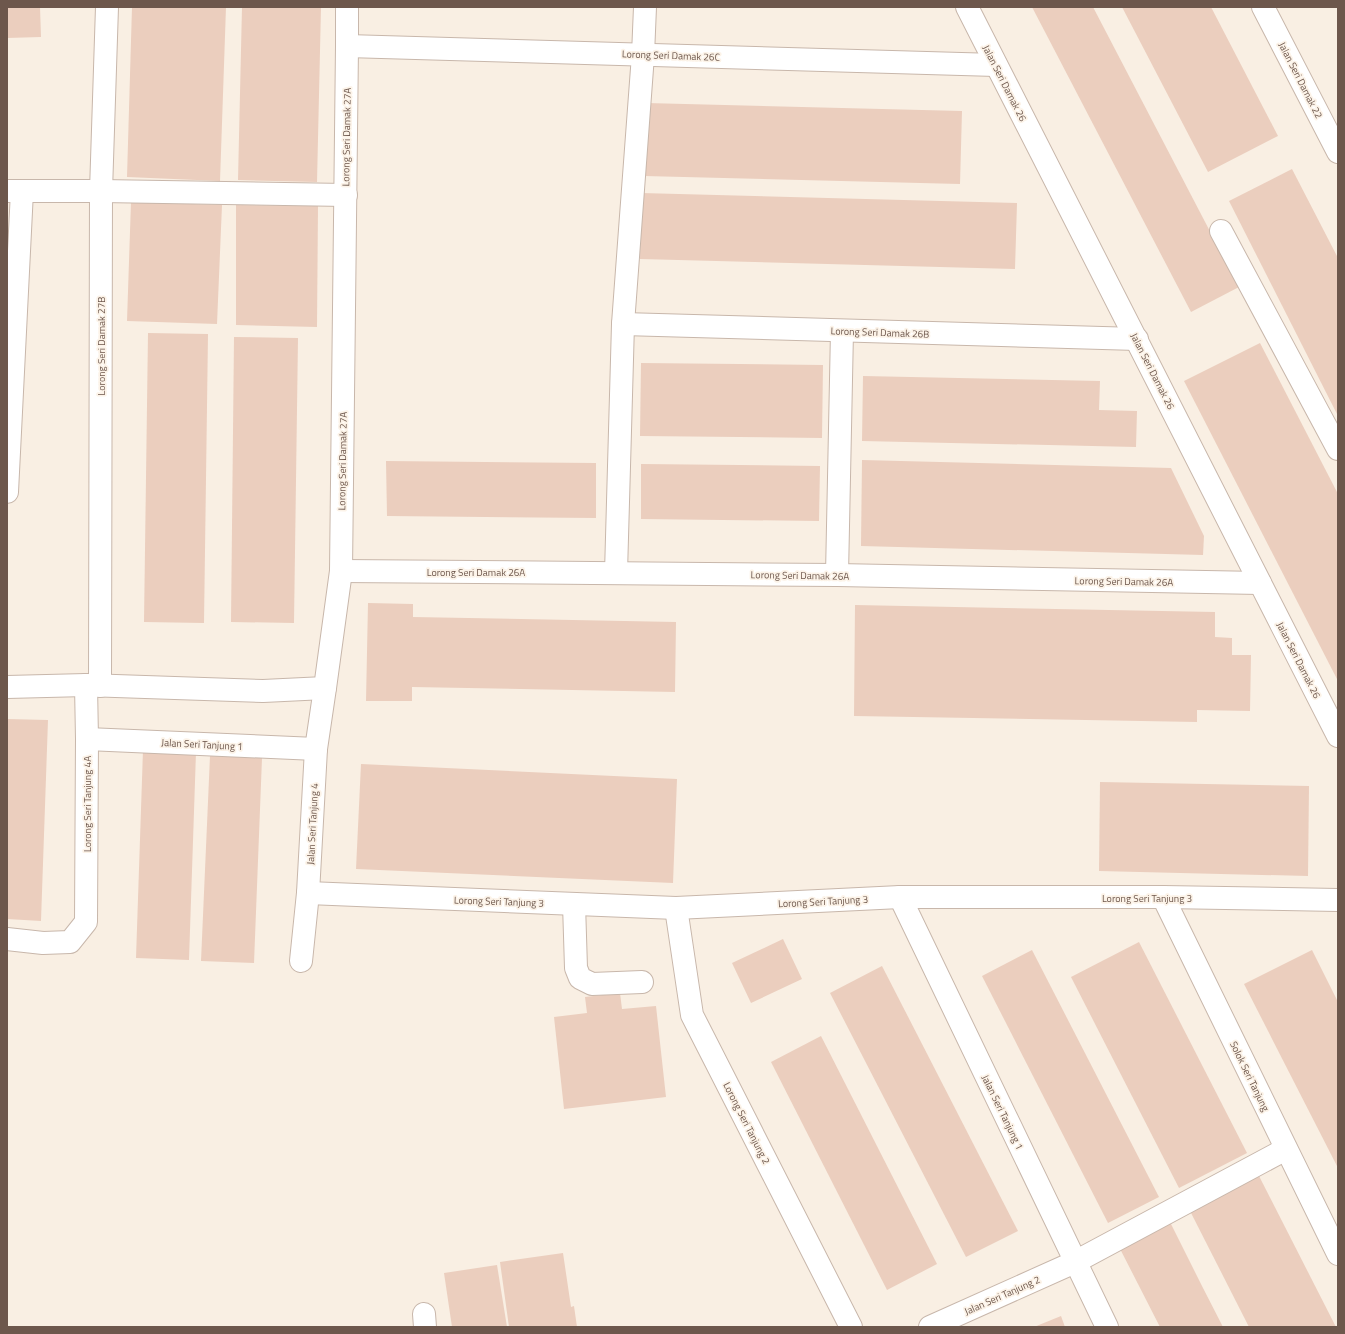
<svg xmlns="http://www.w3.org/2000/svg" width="1345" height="1334" viewBox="0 0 1345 1334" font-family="'Titillium Web',sans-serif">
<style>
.building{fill:#ebcebe}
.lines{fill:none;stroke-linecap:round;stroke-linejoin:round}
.minor-casing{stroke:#c8b7ab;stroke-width:24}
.minor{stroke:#fff;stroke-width:22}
.labels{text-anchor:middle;stroke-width:3.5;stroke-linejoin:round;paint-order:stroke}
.street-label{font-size:10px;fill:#6d574c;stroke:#fcf3e8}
</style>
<rect width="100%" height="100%" fill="#f9efe3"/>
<g class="building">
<polygon points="7,7 40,7 41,37 7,38"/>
<polygon points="132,7 226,7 220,181 127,177"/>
<polygon points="242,7 321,7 317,182 238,180"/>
<polygon points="1032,7 1093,7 1239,287 1191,312"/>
<polygon points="1122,7 1211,7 1278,136 1208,172"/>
<polygon points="646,103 962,111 960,184 644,176"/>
<polygon points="1292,169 1338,258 1338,416 1229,201"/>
<polygon points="641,193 1017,203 1015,269 640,259"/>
<polygon points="131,202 222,205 217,324 127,321"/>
<polygon points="236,205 318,206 317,327 236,325"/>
<polygon points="148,333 208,334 204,623 144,622"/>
<polygon points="234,337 298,338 294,623 231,622"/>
<polygon points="1260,343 1338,494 1338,681 1184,381"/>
<polygon points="641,363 823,365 822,438 640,436"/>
<polygon points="863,376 1100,381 1099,410 1137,411 1136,447 862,441"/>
<polygon points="862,460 1171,468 1204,536 1203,555 861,546"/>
<polygon points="386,461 596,463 596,518 387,516"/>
<polygon points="641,464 820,466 819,521 641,519"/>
<polygon points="368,603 413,604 413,617 676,622 675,692 412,687 412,701 366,701"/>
<polygon points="855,605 1215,612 1215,637 1232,638 1232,655 1251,655 1250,711 1197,710 1197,722 854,716"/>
<polygon points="7,719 48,720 41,921 7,919"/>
<polygon points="143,750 196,752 189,960 136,958"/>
<polygon points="210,756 262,758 254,963 201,961"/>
<polygon points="361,764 677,779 673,883 356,869"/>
<polygon points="1100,782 1309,786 1308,876 1099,871"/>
<polygon points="783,939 802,979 751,1003 732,963"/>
<polygon points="1139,942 1247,1153 1179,1188 1071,977"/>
<polygon points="1032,950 1159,1197 1108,1223 982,976"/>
<polygon points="1312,950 1338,1002 1338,1168 1244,984"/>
<polygon points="882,966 1018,1231 966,1257 830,993"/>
<polygon points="620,993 622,1009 656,1006 666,1097 564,1109 554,1017 587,1013 585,997"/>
<polygon points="821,1036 937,1264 887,1290 771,1062"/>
<polygon points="1257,1172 1336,1327 1249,1327 1188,1207"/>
<polygon points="1166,1214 1203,1288 1223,1327 1160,1327 1115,1239"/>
<polygon points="563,1253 571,1307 574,1306 577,1327 509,1327 500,1262"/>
<polygon points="497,1265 507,1327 452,1327 444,1273"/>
<polygon points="1061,1316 1065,1327 1034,1327"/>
</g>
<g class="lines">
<g class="minor-casing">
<g id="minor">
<polyline points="967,7 1338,736"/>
<polyline points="1263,7 1338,152"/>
<polyline points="347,46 996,65"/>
<polyline points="7,191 101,191 346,195"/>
<polyline points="1221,231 1338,449"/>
<polyline points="623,324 1137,339"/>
<polyline points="7,492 22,191"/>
<polyline points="341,571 837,575 1260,583"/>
<polyline points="616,573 623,324 643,55 645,7"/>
<polyline points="837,575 842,331"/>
<polyline points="100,686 101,191 107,7"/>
<polyline points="7,687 86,685 263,691 325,688 341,571 347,46 347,7"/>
<polyline points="87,739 316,749"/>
<polyline points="308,893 676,908 900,897 1163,897 1338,900"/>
<polyline points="900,897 1107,1327"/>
<polyline points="1163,897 1338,1254"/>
<polyline points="574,904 576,968 580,978 592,984 642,982"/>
<polyline points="676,908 692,1015 851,1327"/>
<polyline points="7,939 43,943 70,942 86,922 87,739 86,685"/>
<polyline points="301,961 308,893 316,749 325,688"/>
<polyline points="424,1314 425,1327"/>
<polyline points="930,1327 1075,1262 1286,1149"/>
</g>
</g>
<use href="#minor" class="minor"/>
</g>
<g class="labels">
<g class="street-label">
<text transform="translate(671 55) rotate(2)" y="4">Lorong Seri Damak 26C</text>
<text transform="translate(1301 80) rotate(63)" y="4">Jalan Seri Damak 22</text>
<text transform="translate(1005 83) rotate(63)" y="4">Jalan Seri Damak 26</text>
<text transform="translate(346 137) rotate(-89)" y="4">Lorong Seri Damak 27A</text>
<text transform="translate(880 332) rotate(2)" y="4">Lorong Seri Damak 26B</text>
<text transform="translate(101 346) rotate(-90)" y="4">Lorong Seri Damak 27B</text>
<text transform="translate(1153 371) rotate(63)" y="4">Jalan Seri Damak 26</text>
<text transform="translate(342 461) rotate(-89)" y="4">Lorong Seri Damak 27A</text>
<text x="476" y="576">Lorong Seri Damak 26A</text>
<text transform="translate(800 575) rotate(1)" y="4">Lorong Seri Damak 26A</text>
<text transform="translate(1124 581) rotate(1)" y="4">Lorong Seri Damak 26A</text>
<text transform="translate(1299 660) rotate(63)" y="4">Jalan Seri Damak 26</text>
<text transform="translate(202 744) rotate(3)" y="4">Jalan Seri Tanjung 1</text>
<text transform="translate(87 804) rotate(-90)" y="4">Lorong Seri Tanjung 4A</text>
<text transform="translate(312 824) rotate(-87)" y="4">Jalan Seri Tanjung 4</text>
<text x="1147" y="902">Lorong Seri Tanjung 3</text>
<text transform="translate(499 901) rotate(2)" y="4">Lorong Seri Tanjung 3</text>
<text transform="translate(823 901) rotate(-3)" y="4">Lorong Seri Tanjung 3</text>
<text transform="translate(1250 1076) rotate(64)" y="4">Solok Seri Tanjung</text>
<text transform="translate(1003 1112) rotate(64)" y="4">Jalan Seri Tanjung 1</text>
<text transform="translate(747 1123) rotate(63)" y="4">Lorong Seri Tanjung 2</text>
<text transform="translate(1002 1295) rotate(-24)" y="4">Jalan Seri Tanjung 2</text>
</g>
</g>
<rect width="1345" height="1334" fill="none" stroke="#6d574c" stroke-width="16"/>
</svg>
